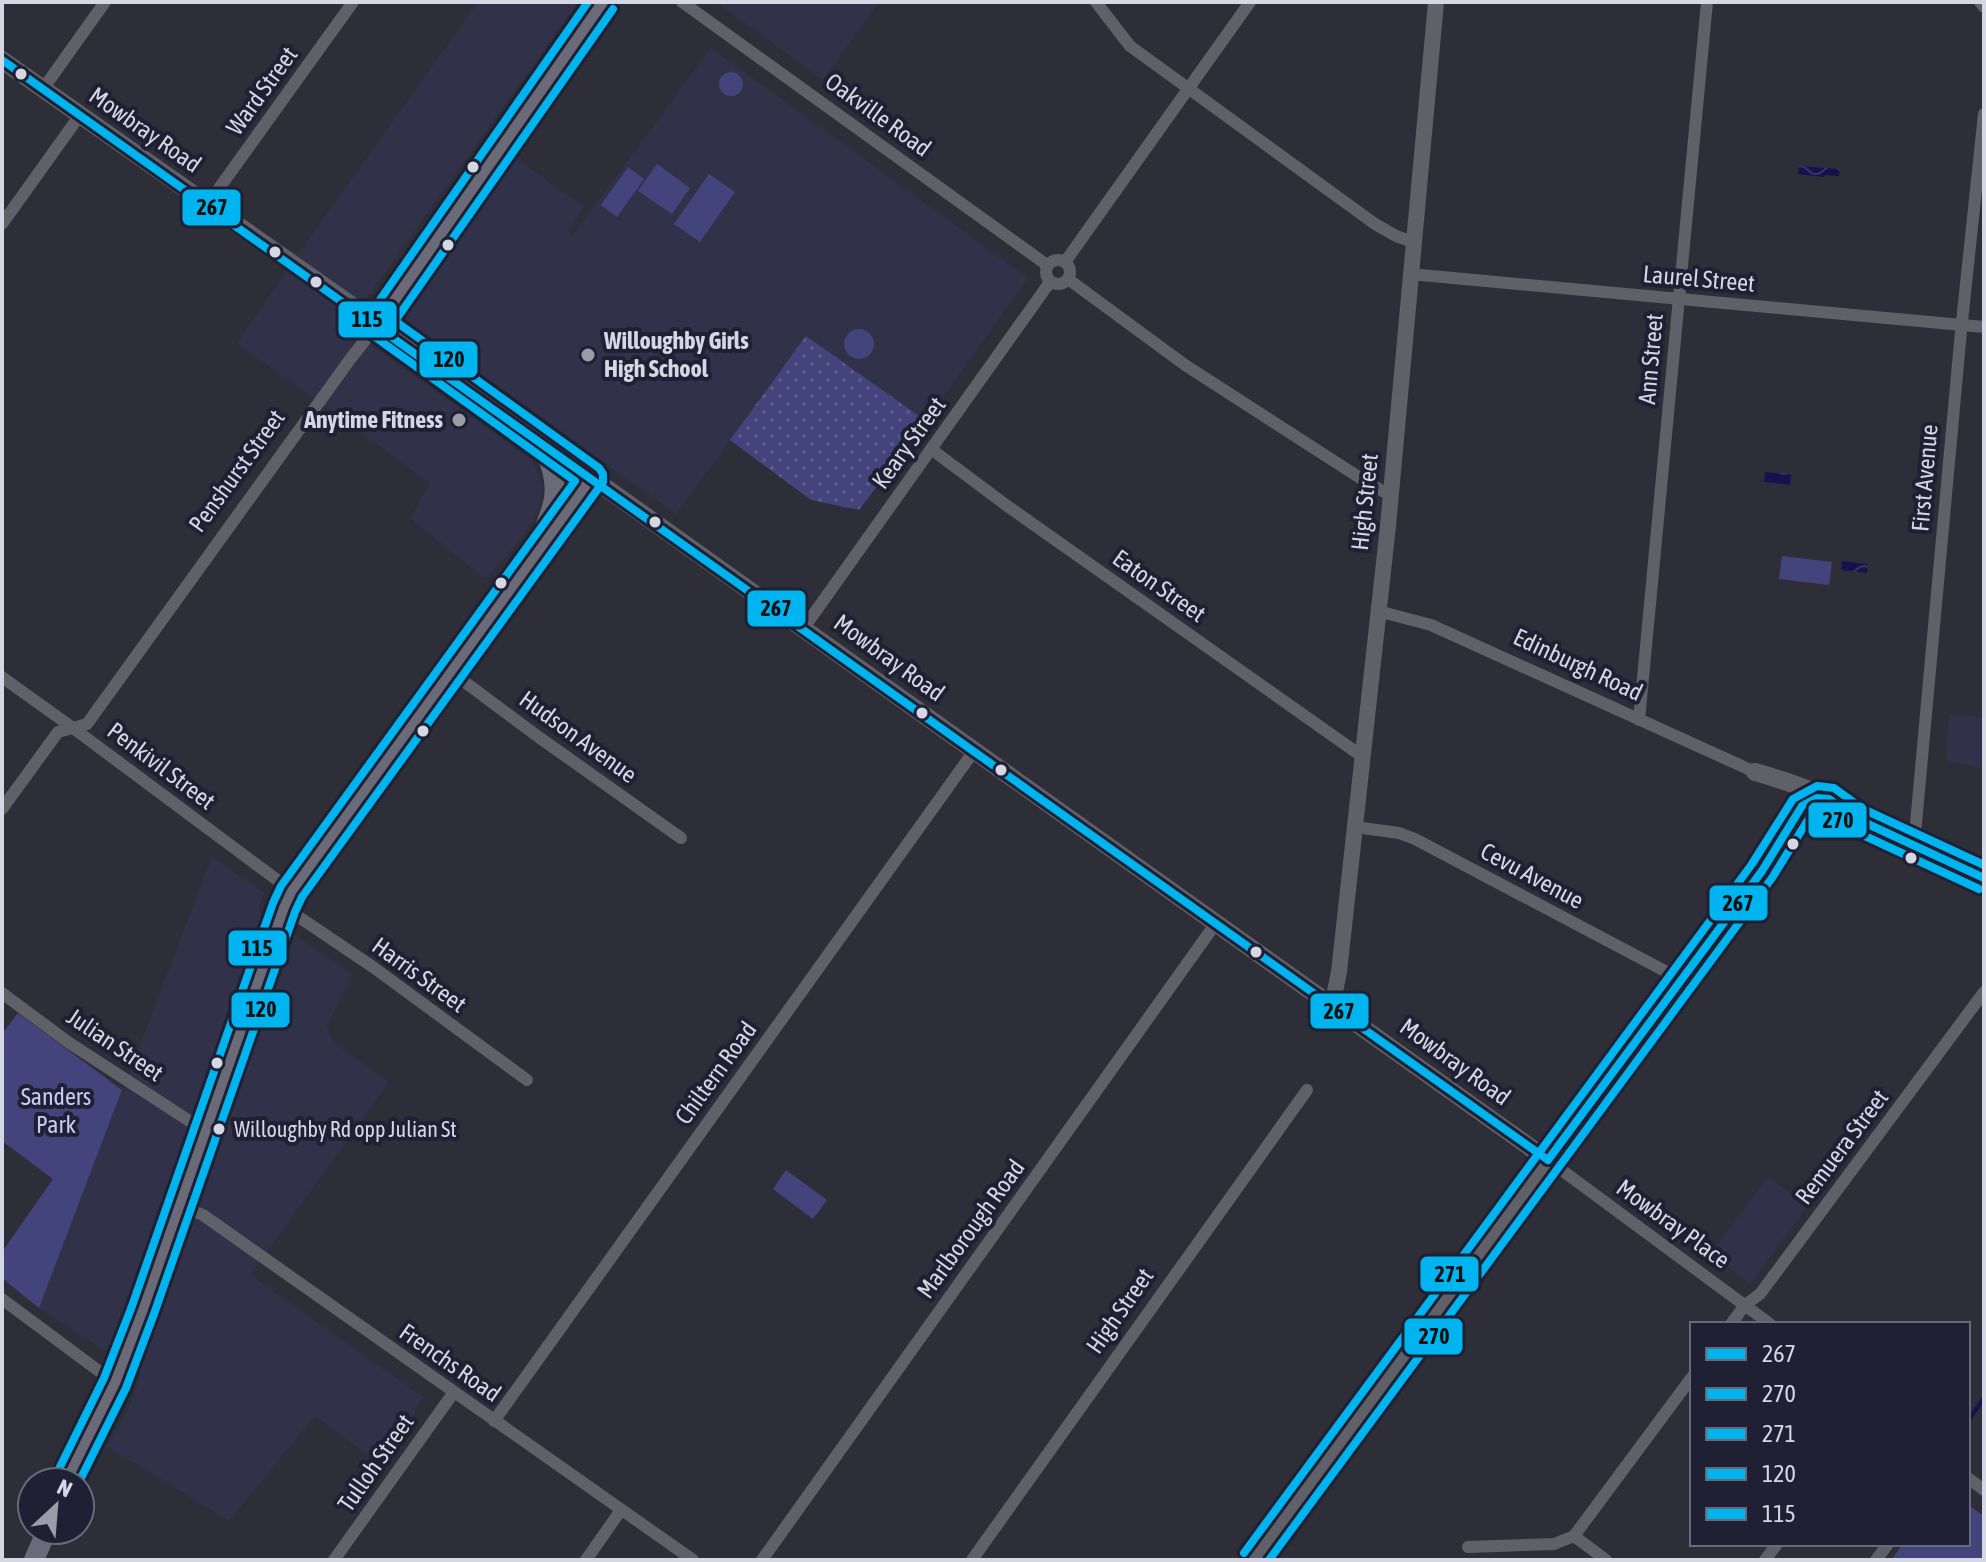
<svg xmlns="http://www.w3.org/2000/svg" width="1986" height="1562" viewBox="0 0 1986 1562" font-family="'Asap Condensed',sans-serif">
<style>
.built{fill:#313149}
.grass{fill:url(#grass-dots)}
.green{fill:#44447c}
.water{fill:url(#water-waves)}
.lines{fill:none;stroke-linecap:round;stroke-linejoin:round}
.stream{stroke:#1b104e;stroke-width:4}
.minor{stroke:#606069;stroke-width:12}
.tertiary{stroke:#606069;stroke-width:16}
.secondary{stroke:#606069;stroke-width:18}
.primary{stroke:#6a6a78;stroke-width:20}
.bus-1-casing{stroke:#1f2033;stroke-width:14}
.bus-2-casing{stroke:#1f2033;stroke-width:14}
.bus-3-casing{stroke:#1f2033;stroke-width:14}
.bus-4-casing{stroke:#1f2033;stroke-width:14}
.bus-5-casing{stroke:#1f2033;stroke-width:14}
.bus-1{stroke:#00b5ef;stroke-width:8}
.bus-2{stroke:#00b5ef;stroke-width:8}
.bus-3{stroke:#00b5ef;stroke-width:8}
.bus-4{stroke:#00b5ef;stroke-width:8}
.bus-5{stroke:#00b5ef;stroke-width:8}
.bus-dot{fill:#d5d7e4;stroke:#1f2033;stroke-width:3}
.poi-dot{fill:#9b9ca8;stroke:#1f2033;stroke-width:3}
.labels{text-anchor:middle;stroke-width:8;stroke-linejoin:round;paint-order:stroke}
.bus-label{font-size:22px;fill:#d5d7e4;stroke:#1f2033;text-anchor:start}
.street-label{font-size:24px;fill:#d5d7e4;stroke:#1f2033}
.poi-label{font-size:24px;font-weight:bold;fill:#d5d7e4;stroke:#1f2033;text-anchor:start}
.park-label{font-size:24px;fill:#c8ccf5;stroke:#1f2033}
.line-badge{stroke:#1f2033;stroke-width:3}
.pale-badge-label{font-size:22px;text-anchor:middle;font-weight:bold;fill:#111}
</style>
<defs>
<pattern id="grass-dots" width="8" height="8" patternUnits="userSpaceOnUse" patternTransform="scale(2)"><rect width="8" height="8" fill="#44447c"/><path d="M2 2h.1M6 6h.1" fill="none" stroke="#5e5e8e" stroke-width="1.8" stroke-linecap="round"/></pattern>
<pattern id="water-waves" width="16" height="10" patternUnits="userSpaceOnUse" patternTransform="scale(2)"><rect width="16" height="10" fill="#1b104e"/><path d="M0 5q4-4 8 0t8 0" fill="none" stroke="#3b3267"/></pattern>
</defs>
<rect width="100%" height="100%" fill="#2e2e39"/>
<g class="built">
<polygon points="478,2 578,2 346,327 532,460 543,485 540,509 513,549 485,579 410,518 430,483 237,343 306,243"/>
<polygon points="716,2 879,2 823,80"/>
<polygon points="711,48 1028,278 926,421 806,337 676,514 409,322 405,318 411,304 517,159 584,207 568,231 573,235"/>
<polygon points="1949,714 1984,717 1984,769 1946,760"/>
<polygon points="212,857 264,893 258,910 353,975 327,1025 333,1042 389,1082 250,1275 423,1397 384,1467 315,1416 229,1521 107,1446 128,1410 141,1374 39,1308"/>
<polygon points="1768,1177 1807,1206 1750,1284 1710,1254"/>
</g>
<polygon class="grass" points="806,336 926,421 859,510 811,500 730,440"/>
<g class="green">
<circle cx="731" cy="84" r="12"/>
<polygon points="657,164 690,188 672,214 638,191"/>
<polygon points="628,167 644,179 617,217 601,205"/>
<polygon points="709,174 735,192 700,242 674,224"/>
<circle cx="859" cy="344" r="15"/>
<polygon points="1782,556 1832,562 1829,585 1779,579"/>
<polygon points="18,1013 122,1090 39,1308 2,1278 2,1252 53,1179 2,1141 2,1034"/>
<polygon points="786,1170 827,1200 813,1219 773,1189"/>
<polygon points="1968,1505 1984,1516 1984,1560 1891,1560 1903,1544 1968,1544"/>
</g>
<g class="water">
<polygon points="1799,166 1840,169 1839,176 1825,175 1824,177 1798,174"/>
<polygon points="1765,472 1791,474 1790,485 1764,482"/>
<polygon points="1842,561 1868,564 1867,573 1841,570"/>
</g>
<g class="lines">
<polyline class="stream" points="1968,1421 1984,1398"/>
<g class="minor">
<polyline points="682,2 1047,265"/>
<polyline points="1096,2 1130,46 1375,224 1396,236 1413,242"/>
<polyline points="1980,2 1984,7"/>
<polyline points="43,89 105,2"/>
<polyline points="207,205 353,2"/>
<polyline points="2,224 80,115"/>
<circle cx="1058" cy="272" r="12"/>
<polyline points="1065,262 1250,2"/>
<polyline points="1410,274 1984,327"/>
<polyline points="1068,279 1185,365 1368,483 1390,495"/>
<polyline points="931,449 1006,505 1363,757"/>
<polyline points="1378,611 1431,625 1755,772"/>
<polyline points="803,629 1050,282"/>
<polyline points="450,671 540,738 681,838"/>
<polyline points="2,677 73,728 292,891"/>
<polyline points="1639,720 1707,2"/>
<polyline points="2,809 58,732 87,724 351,358 378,324"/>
<polyline points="1355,827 1399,833 1415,839 1682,980"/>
<polyline points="1914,845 1961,331 1984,114"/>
<polyline points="284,907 373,967 527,1080"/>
<polyline points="2,993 68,1042 191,1122 207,1128"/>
<polyline points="1548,1160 1770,1324"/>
<polyline points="180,1206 203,1215 693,1560"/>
<polyline points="2,1299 115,1383"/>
<polyline points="1731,1324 1745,1305 1760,1294 1984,992"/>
<polyline points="494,1421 974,751"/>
<polyline points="1968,1478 1984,1490"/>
<polyline points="1574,1536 1606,1560"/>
<polyline points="1468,1547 1554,1544 1574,1536 1692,1377"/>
<polyline points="334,1560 454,1392"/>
<polyline points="586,1560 621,1510"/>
<polyline points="762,1560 1216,923"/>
<polyline points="972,1560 1307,1090"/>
<polyline points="1765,1560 1777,1544"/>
<polyline points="1876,1560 1888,1544"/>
</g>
<polyline class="tertiary" points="1332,1006 1339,972 1388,526 1436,2"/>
<g class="secondary">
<polyline points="2,60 378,324"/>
<polyline points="592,478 1548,1160"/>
<path d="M1755,772c37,11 72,21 102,47l127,59"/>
<polyline points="1793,820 1815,813 1853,818"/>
<polyline points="1254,1560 1762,871 1802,806 1817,798 1829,799"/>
</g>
<g class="primary">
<path d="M537,441c14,16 21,42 16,62 -2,11 -8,21 -10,32"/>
<polyline points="66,1482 115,1383 143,1310 284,907 292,891 312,863 592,478 378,324 603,2"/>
<polyline points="34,1560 47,1530"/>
</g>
<g class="bus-1-casing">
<g id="bus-1">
<path d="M2,60c518,363 1031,733 1546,1100"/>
<polyline points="1548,1160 1762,871 1802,806 1817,798 1829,799 1857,819 1984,878"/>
</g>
</g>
<g class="bus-2-casing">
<polyline id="bus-2" points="1269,1560 1772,878 1811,815 1820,810 1825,811 1852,830 1979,889"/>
</g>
<g class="bus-3-casing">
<polyline id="bus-3" points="1244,1553 1752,864 1793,799 1817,786 1834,788 1863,809 1984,865"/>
</g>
<g class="bus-4-casing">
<polyline id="bus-4" points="79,1482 126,1388 154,1314 295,912 302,897 603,482 603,474 599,468 395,321 613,9"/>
</g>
<g class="bus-5-casing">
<polyline id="bus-5" points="55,1477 104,1378 132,1306 273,903 281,886 575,481 371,334 366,324 368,317 588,2"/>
</g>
<use href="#bus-1" class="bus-1"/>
<use href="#bus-2" class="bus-2"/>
<use href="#bus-3" class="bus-3"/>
<use href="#bus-4" class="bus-4"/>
<use href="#bus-5" class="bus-5"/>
</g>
<g class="bus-dot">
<circle cx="21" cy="74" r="7"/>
<circle cx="473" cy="167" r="7"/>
<circle cx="448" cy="245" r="7"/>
<circle cx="275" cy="252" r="7"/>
<circle cx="316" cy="282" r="7"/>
<circle cx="655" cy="522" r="7"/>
<circle cx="501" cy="583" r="7"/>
<circle cx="922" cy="713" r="7"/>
<circle cx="423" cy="731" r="7"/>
<circle cx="1001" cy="770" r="7"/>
<circle cx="1793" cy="844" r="7"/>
<circle cx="1911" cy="858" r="7"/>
<circle cx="1256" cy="952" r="7"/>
<circle cx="217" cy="1063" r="7"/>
<circle cx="219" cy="1129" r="7"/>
</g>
<g class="poi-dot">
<circle cx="588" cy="355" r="8"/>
<circle cx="459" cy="420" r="8"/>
</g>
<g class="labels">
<g class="bus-label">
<text x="234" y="1137">Willoughby Rd opp Julian St</text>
</g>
<g class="street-label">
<text transform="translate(262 91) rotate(-54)" y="8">Ward Street</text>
<text transform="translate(878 115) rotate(36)" y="8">Oakville Road</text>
<text transform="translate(145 130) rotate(35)" y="8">Mowbray Road</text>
<text transform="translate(1699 279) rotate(5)" y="8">Laurel Street</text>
<text transform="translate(1651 359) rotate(-85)" y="8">Ann Street</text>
<text transform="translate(909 443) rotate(-54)" y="8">Keary Street</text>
<text transform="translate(237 471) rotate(-54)" y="8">Penshurst Street</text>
<text transform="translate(1925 478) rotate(-85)" y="8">First Avenue</text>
<text transform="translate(1365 502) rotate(-84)" y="8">High Street</text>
<text transform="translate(1159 586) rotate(35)" y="8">Eaton Street</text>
<text transform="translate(889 658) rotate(36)" y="8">Mowbray Road</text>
<text transform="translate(1578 665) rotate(25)" y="8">Edinburgh Road</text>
<text transform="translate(578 737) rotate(36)" y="8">Hudson Avenue</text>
<text transform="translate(161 766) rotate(37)" y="8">Penkivil Street</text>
<text transform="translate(1532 876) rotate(28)" y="8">Cevu Avenue</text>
<text transform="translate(419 975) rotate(36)" y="8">Harris Street</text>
<text transform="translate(115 1045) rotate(34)" y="8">Julian Street</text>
<text transform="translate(1455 1062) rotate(36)" y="8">Mowbray Road</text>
<text transform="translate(716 1073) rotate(-54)" y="8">Chiltern Road</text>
<text transform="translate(1842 1147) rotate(-53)" y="8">Remuera Street</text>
<text transform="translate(1673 1224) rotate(36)" y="8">Mowbray Place</text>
<text transform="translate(971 1229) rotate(-54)" y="8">Marlborough Road</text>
<text transform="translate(1120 1311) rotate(-55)" y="8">High Street</text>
<text transform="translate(450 1363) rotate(35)" y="8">Frenchs Road</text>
<text transform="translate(376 1463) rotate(-55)" y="8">Tulloh Street</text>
</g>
<g class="poi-label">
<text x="604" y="349">Willoughby Girls<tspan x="604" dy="28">High School</tspan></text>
<text x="443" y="428" text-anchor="end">Anytime Fitness</text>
</g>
<g class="park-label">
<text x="56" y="1105">Sanders<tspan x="56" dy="28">Park</tspan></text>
</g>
</g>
<g class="line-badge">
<rect x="181" y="188" width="61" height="39" rx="8" fill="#00b5ef"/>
<rect x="337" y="300" width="61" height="39" rx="8" fill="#00b5ef"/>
<rect x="418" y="340" width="61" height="39" rx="8" fill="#00b5ef"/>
<rect x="746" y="589" width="61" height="39" rx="8" fill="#00b5ef"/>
<rect x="1807" y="801" width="61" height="38" rx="8" fill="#00b5ef"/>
<rect x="1708" y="884" width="61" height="38" rx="8" fill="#00b5ef"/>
<rect x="227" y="929" width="61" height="38" rx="8" fill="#00b5ef"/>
<rect x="230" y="991" width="61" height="38" rx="8" fill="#00b5ef"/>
<rect x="1309" y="992" width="61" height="38" rx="8" fill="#00b5ef"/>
<rect x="1419" y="1255" width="61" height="38" rx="8" fill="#00b5ef"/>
<rect x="1403" y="1317" width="61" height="39" rx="8" fill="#00b5ef"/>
</g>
<g class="pale-badge-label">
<text x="212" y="215">267</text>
<text x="367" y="327">115</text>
<text x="449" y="367">120</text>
<text x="776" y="616">267</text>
<text x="1838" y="828">270</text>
<text x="1738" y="911">267</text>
<text x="257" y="956">115</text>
<text x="261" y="1017">120</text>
<text x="1339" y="1019">267</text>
<text x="1450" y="1282">271</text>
<text x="1434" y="1344">270</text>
</g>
<rect width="1986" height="1562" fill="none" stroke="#d5d7e4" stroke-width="8"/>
<rect x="1690" y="1322" width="280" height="224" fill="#1f2033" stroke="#68697a" stroke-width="2"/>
<rect x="1706" y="1348" width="40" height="12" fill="#00b5ef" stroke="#68697a" stroke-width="2"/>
<text x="1762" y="1362" font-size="24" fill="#d5d7e4">267</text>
<rect x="1706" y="1388" width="40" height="12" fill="#00b5ef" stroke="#68697a" stroke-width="2"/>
<text x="1762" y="1402" font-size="24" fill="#d5d7e4">270</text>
<rect x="1706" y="1428" width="40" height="12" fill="#00b5ef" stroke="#68697a" stroke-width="2"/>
<text x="1762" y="1442" font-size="24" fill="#d5d7e4">271</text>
<rect x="1706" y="1468" width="40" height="12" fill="#00b5ef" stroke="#68697a" stroke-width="2"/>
<text x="1762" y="1482" font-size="24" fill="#d5d7e4">120</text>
<rect x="1706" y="1508" width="40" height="12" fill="#00b5ef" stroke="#68697a" stroke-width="2"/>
<text x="1762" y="1522" font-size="24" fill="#d5d7e4">115</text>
<g transform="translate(56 1506) rotate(26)"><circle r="38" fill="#1f2033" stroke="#68697a" stroke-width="2"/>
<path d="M0-6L14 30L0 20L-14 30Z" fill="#9b9ca8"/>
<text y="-12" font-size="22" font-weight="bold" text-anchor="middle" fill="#d5d7e4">N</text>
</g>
</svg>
